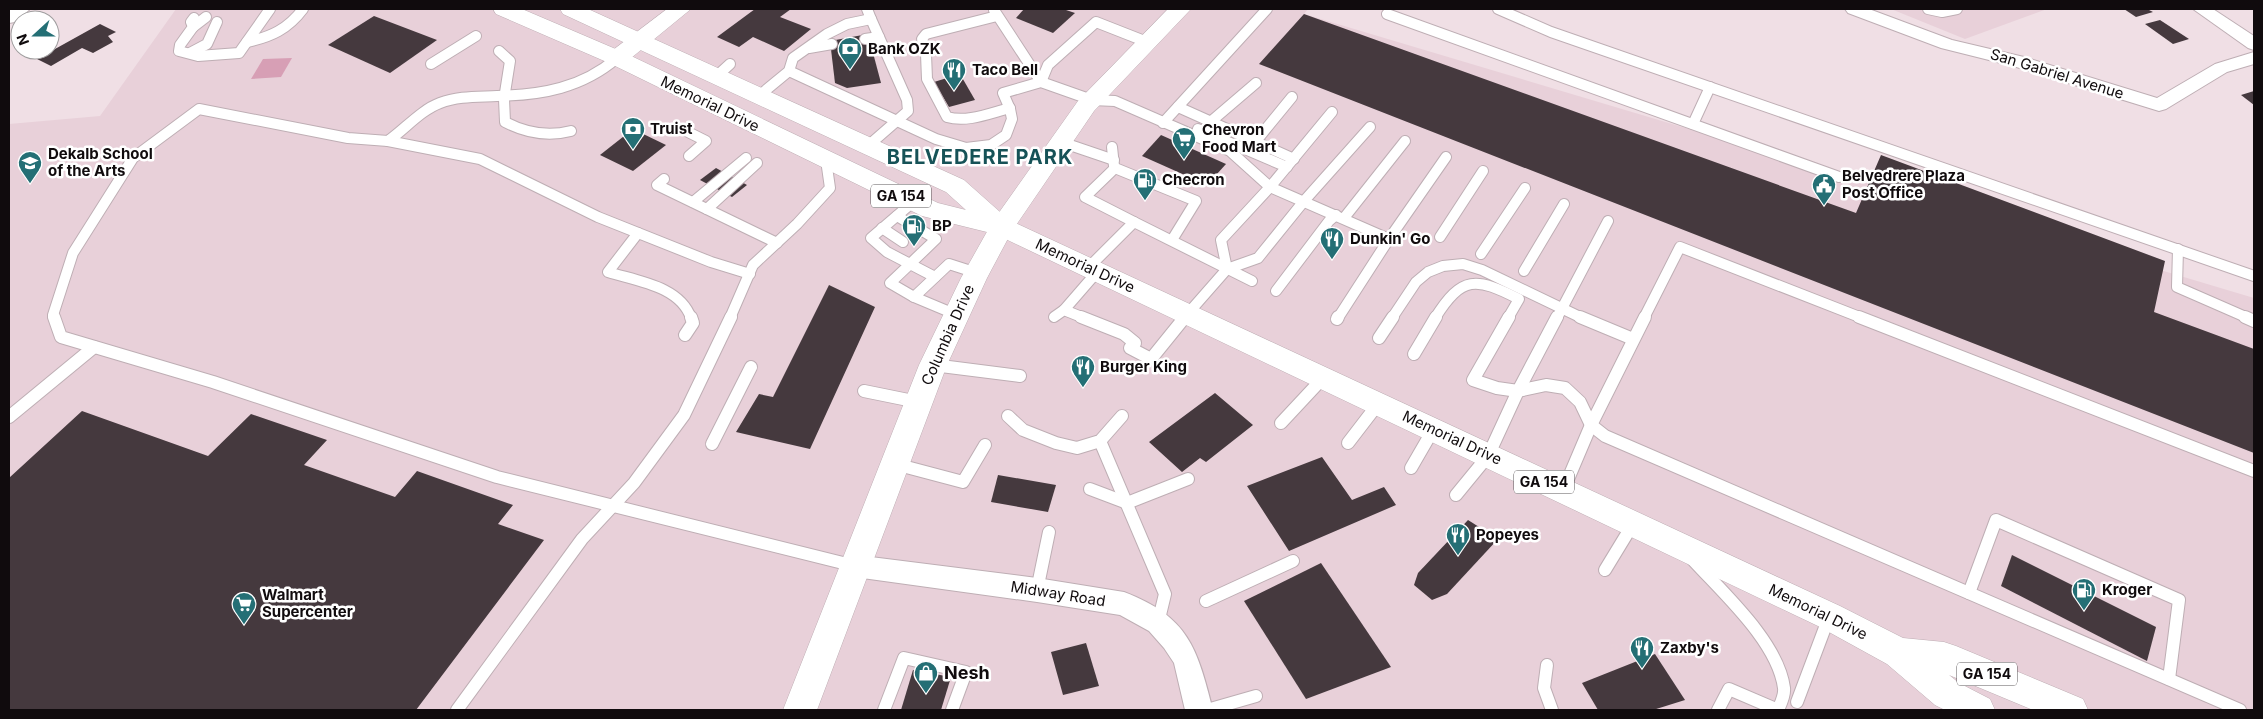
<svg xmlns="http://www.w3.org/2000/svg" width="2263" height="719" viewBox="0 0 2263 719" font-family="Inter,sans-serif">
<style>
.built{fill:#e8d0d9}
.green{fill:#d79fb5}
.building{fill:#45393e}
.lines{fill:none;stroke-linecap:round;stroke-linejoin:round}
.lane-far1-casing{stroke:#beaeb4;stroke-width:12}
.lane-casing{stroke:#beaeb4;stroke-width:14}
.street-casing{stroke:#beaeb4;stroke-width:2}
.secondary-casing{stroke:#beaeb4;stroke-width:1}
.primary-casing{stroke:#beaeb4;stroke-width:1}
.lane-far1{stroke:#fff;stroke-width:10}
.lane{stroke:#fff;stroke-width:12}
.street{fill:#fff;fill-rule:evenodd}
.secondary{fill:#fff;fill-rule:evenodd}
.primary{fill:#fff;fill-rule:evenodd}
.labels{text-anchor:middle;stroke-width:5;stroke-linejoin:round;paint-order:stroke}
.shield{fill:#fff;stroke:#585456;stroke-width:1}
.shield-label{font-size:14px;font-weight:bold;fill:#100b0d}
.poi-label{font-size:15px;font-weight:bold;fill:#100b0d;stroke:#fff;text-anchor:start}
.street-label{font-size:15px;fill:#100b0d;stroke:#fff}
.near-poi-label{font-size:18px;font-weight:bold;fill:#100b0d;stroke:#fff;text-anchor:start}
.district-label{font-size:20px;font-weight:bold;letter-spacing:1px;fill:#165257;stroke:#fff}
</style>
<rect width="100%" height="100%" fill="#f0dfe5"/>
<g class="built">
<polygon points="176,9 1308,9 1304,14 2254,298 2254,710 9,710 9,124 100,116"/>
<polygon points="1891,9 2047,9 1965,39"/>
</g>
<polygon class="green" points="292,58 281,77 251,79 263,59"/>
<g class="building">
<polygon points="755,9 791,9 780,17 811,29 784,51 753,37 739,47 717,37"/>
<polygon points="1024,9 1063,9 1075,13 1053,33 1016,18"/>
<polygon points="2124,9 2147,9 2153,12 2136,17"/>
<polygon points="1304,14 1856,213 1881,155 2165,261 2154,312 2254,349 2254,453 1259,64"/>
<polygon points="374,16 437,40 390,73 328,45"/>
<polygon points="2160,20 2189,39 2173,44 2145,24"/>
<polygon points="100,24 116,32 108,36 113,42 93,53 82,48 51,66 37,59"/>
<polygon points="868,34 881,83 847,88 835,83 830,41"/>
<polygon points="960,74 975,100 949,107 934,82"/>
<polygon points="2254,91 2254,105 2241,95"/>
<polygon points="633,129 666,145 633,171 600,155"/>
<polygon points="1161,135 1226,164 1207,185 1142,156"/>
<polygon points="716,168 747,185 732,197 700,180"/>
<polygon points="829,285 875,307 810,449 736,432 759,394 773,397"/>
<polygon points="1215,393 1253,425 1206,462 1200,458 1182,472 1149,442"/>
<polygon points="82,411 208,456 251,414 327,440 304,465 395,497 417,471 513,505 498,524 544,540 416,710 9,710 9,478"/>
<polygon points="1322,457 1352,500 1384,487 1396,505 1289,551 1247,486"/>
<polygon points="998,475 1056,485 1048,512 991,502"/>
<polygon points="1468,520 1498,539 1447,594 1432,600 1414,585 1418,573"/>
<polygon points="2012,555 2156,627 2147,661 2001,586"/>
<polygon points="1321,563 1391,667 1306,699 1244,601"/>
<polygon points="1086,643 1099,686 1063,695 1051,652"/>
<polygon points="1655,654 1685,700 1653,710 1598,710 1582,683"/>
<polygon points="913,670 951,677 941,710 901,710"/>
</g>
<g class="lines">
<g class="lane-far1-casing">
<g id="lane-far1">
<polyline points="1498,9 1551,32 2254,276"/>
<polyline points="1928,9 1942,12 1957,9"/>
<polyline points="994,10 1041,82"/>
<polyline points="1387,14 1839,177"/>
<path d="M997,16l-71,18 -4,5 4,15 1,25 20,38c20,6 43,-4 63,-9"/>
<polyline points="194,18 191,22 193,27 180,45 179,51 198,56 239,53 270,9"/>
<polyline points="193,27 206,17"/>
<polyline points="865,39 879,37"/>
<path d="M247,42c24,-5 41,-13 56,-33"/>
<polyline points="809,48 832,44"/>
<path d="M499,51l11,10 -6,38 1,23c21,11 43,15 66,9"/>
<polyline points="190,53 207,44 217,22"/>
<polyline points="431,64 476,36"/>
<polyline points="789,71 936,139 966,148 991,145 1006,135 1012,119 1010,109 1003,93 1041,82 1092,100 1115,101 1230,151 1270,187 1389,239 1446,157"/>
<polyline points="718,75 730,64"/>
<polyline points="1041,82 1048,65 1096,22 1147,42"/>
<polyline points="760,95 789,71 793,58 827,34 847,24 871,19 867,9"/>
<polyline points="1178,107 1294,159"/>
<polyline points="1163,123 1267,9"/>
<polyline points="1208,124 1256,83"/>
<polyline points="1693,124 1710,87"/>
<polyline points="1198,129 1287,167"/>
<polyline points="686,131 706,141 689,156"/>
<polyline points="388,141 480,159 598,217 711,262 750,274"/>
<polyline points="1256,141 1292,97"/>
<polyline points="1061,142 1114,160"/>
<polyline points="869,145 908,111 907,100 871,19"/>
<polyline points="1112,147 1114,166"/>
<polyline points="1115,168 1196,201 1172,240"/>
<polyline points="1115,168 1085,197 1134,222"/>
<polyline points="664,179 657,185 777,243"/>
<polyline points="693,202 746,158"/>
<polyline points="913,202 871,238 887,252 910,264 890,283 914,297"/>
<polyline points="707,209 757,163"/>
<polyline points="897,216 936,239 910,264 935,277"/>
<polyline points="1344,218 1405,141"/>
<polyline points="882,228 903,242"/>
<path d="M638,233l-30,39c29,9 72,14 83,46"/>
<polyline points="1440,237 1483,171"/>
<polyline points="2178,249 2177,287 2248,318"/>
<polyline points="1481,254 1525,188"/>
<polyline points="1088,268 1134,222 1252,281"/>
<polyline points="1227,269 1221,240 1270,187 1332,112"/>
<polyline points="1524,271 1564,204"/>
<polyline points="1276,291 1329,221 1336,215"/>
<polyline points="1064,310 1097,272"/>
<polyline points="957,315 914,297 949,264 977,273"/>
<polyline points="1054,317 1064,310 1084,318"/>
<path d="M54,318l-1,-3 20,-62 60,-95 66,-49 149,29 40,3c17,-12 33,-31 52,-38 18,-7 38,-6 57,-7 45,-1 85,-8 120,-38"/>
<polyline points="730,318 753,265 797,224 830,188 826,160"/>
<polyline points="1184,318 1227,269 1258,258 1304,201 1370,127"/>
<polyline points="1338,318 1389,239"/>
<polyline points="1392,318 1416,282 1428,272 1443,266 1463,264 1482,270 1582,318"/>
<path d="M1435,318c27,-43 41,-41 84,-19l-11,19"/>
<polyline points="1557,318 1608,221"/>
<polyline points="1644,318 1680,247 1862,318"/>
</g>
</g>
<g class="lane-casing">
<g id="lane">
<polyline points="54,317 61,337 213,382 497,477 855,566"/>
<polyline points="1081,317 1124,334 1135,343 1130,348 1151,359 1185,317"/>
<polyline points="1509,317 1473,380 1497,388 1518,391 1546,385 1565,388 1580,402 1591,425 1605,436 2240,710"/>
<polyline points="1580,317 1633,339"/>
<polyline points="1859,317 2254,471"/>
<polyline points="2245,317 2254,321"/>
<polyline points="1337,319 1338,317"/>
<polyline points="685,335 693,323 691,317"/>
<polyline points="1379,338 1393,317"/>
<polyline points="1414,354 1436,317"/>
<polyline points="933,365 1020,376"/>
<polyline points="864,391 918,402"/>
<polyline points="1008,416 1023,430 1056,443 1077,448 1100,441 1122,416"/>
<polyline points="9,417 94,347"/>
<polyline points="1281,423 1323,378"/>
<polyline points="1100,441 1165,594 1158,623"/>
<polyline points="1348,443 1378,404"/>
<polyline points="712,444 751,367"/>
<polyline points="895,464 963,482 985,445"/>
<polyline points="1411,468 1433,430"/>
<polyline points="1090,489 1127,503 1188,479"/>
<polyline points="1563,491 1591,425 1645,317"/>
<polyline points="1456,495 1488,456 1518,391 1557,317"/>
<path d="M1693,560c30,33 85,82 91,128 1,7 -3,15 -6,22"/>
<polyline points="1605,570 1633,524"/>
<polyline points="1037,590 1049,532"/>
<polyline points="1969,593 1996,520 2179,600 2169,679"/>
<polyline points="1206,601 1293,561"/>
<polyline points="1547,665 1544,688 1552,710"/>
<polyline points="1797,702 1829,617"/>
<polyline points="457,710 582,539 634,483 684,415 731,317"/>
<polyline points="884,710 904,658 966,672 952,710"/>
<polyline points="1207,710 1256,696"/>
<polyline points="1718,710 1729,689 1778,710"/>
</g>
</g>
<g class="street-casing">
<g id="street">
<polygon points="10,9 30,9 15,22 9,23"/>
<polygon points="1845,9 1869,9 1952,40 2024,57 2157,98 2215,64 2254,52 2254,64 2227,72 2166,109 2159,111 2013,66 1941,48 1848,13"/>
<polygon points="2193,9 2213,9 2254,36 2254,50 2248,48"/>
<path d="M855,555l182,23 87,14c65,25 73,56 89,118h-28l-11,-47 -10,-15 -15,-17 -29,-16 -83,-13 -182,-25 -9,-3 -4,-8 4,-8z"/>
</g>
</g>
<g class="secondary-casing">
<g id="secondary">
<polygon points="667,9 691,9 625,63 617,65 609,63 606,58 609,53"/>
<polygon points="1168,9 1191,9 1094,111 1012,231 987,278 947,365 817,710 783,710 919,365 961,278 993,221 1078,101"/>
</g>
</g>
<g class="primary-casing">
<polygon id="primary" points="493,9 522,9 625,53 938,203 966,210 946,192 563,14 560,9 588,9 964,180 1009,220 1840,606 1903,638 1944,642 1956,646 2083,699 2088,710 2033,710 1949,675 1959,683 1990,699 1995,710 1945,710 1935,705 1887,664 1818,626 995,234 922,216 609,63 496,14"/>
</g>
<use href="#lane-far1" class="lane-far1"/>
<use href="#lane" class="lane"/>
<use href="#street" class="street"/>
<use href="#secondary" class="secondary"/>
<use href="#primary" class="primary"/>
</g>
<defs>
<g id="bank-pin" transform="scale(1.25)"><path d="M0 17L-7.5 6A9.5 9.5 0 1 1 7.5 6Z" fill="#246f75" stroke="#fff"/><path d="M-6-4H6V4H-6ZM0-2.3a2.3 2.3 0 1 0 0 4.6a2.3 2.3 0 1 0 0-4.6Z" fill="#fff"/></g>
<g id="restaurant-pin" transform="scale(1.25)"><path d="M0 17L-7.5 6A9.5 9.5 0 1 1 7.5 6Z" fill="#246f75" stroke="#fff"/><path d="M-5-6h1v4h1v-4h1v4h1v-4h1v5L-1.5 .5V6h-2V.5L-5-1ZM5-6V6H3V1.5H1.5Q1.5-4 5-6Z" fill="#fff"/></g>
<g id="supermarket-pin" transform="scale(1.25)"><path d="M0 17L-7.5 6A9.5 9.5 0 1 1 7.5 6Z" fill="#246f75" stroke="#fff"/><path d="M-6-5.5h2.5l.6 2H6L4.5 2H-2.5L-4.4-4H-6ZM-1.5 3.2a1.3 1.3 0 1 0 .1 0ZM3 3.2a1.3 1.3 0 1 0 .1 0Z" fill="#fff"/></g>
<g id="school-pin" transform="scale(1.25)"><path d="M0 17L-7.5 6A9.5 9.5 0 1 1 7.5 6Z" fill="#246f75" stroke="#fff"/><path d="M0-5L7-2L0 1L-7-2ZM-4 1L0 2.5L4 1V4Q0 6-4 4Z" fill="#fff"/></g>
<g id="fuel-pin" transform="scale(1.25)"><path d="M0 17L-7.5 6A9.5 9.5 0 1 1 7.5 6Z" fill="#246f75" stroke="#fff"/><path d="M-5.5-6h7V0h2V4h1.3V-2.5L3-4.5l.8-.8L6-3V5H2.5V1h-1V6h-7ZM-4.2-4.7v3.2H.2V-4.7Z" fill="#fff"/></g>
<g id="civic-pin" transform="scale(1.25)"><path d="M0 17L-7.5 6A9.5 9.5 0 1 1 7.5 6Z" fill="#246f75" stroke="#fff"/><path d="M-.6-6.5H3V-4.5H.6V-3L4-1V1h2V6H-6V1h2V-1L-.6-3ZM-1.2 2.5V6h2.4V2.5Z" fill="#fff"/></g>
<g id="shop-pin" transform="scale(1.25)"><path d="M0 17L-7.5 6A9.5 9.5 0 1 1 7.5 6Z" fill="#246f75" stroke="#fff"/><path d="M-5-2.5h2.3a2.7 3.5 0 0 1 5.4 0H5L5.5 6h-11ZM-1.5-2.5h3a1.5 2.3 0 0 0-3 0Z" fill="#fff"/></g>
</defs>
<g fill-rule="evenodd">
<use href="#bank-pin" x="850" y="49"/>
<use href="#restaurant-pin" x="954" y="70"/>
<use href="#bank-pin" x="633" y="129"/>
<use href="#supermarket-pin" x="1184" y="139"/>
<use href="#school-pin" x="30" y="163"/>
<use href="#fuel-pin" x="1145" y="180"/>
<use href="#civic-pin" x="1824" y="185"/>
<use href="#fuel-pin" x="914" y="226"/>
<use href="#restaurant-pin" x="1332" y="239"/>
<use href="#restaurant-pin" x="1083" y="367"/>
<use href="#restaurant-pin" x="1458" y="535"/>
<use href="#fuel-pin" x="2084" y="590"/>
<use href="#supermarket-pin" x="244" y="604"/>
<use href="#restaurant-pin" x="1642" y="648"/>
<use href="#shop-pin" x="926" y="673"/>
</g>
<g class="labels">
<g class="shield">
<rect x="871" y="184.5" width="60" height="23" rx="4"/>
<rect x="1514" y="470.5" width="60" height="23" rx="4"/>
<rect x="1957" y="662.5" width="60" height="23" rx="4"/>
</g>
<g class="shield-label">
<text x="901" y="201">GA 154</text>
<text x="1544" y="487">GA 154</text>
<text x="1987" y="679">GA 154</text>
</g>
<g class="poi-label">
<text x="868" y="54">Bank OZK</text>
<text x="972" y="75">Taco Bell</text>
<text x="650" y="134">Truist</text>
<text x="1202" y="135">Chevron<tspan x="1202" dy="17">Food Mart</tspan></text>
<text x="48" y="159">Dekalb School<tspan x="48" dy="17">of the Arts</tspan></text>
<text x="1842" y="181">Belvedrere Plaza<tspan x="1842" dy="17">Post Office</tspan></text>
<text x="1162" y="185">Checron</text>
<text x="932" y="231">BP</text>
<text x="1350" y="244">Dunkin' Go</text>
<text x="1100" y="372">Burger King</text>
<text x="1476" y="540">Popeyes</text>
<text x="2102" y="595">Kroger</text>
<text x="262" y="600">Walmart<tspan x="262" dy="17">Supercenter</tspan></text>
<text x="1660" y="653">Zaxby's</text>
</g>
<g class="street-label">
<text transform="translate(2057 74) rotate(17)" y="5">San Gabriel Avenue</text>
<text transform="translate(710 104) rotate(26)" y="5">Memorial Drive</text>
<text transform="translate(1085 266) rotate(25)" y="5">Memorial Drive</text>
<text transform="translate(948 335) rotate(-66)" y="5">Columbia Drive</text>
<text transform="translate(1452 438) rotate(25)" y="5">Memorial Drive</text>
<text transform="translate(1058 594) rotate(9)" y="5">Midway Road</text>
<text transform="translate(1818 612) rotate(26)" y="5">Memorial Drive</text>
</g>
<g class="near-poi-label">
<text x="944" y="679">Nesh</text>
</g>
<g class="district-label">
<text x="980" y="164">BELVEDERE PARK</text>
</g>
</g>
<rect width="2263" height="719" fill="none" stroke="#100b0d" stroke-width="20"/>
<g transform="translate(35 35) rotate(249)"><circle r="24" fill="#ffffff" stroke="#9f9d9e"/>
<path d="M0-4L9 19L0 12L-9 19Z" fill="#246f75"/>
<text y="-8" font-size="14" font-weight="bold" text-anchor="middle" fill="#100b0d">N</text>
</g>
</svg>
